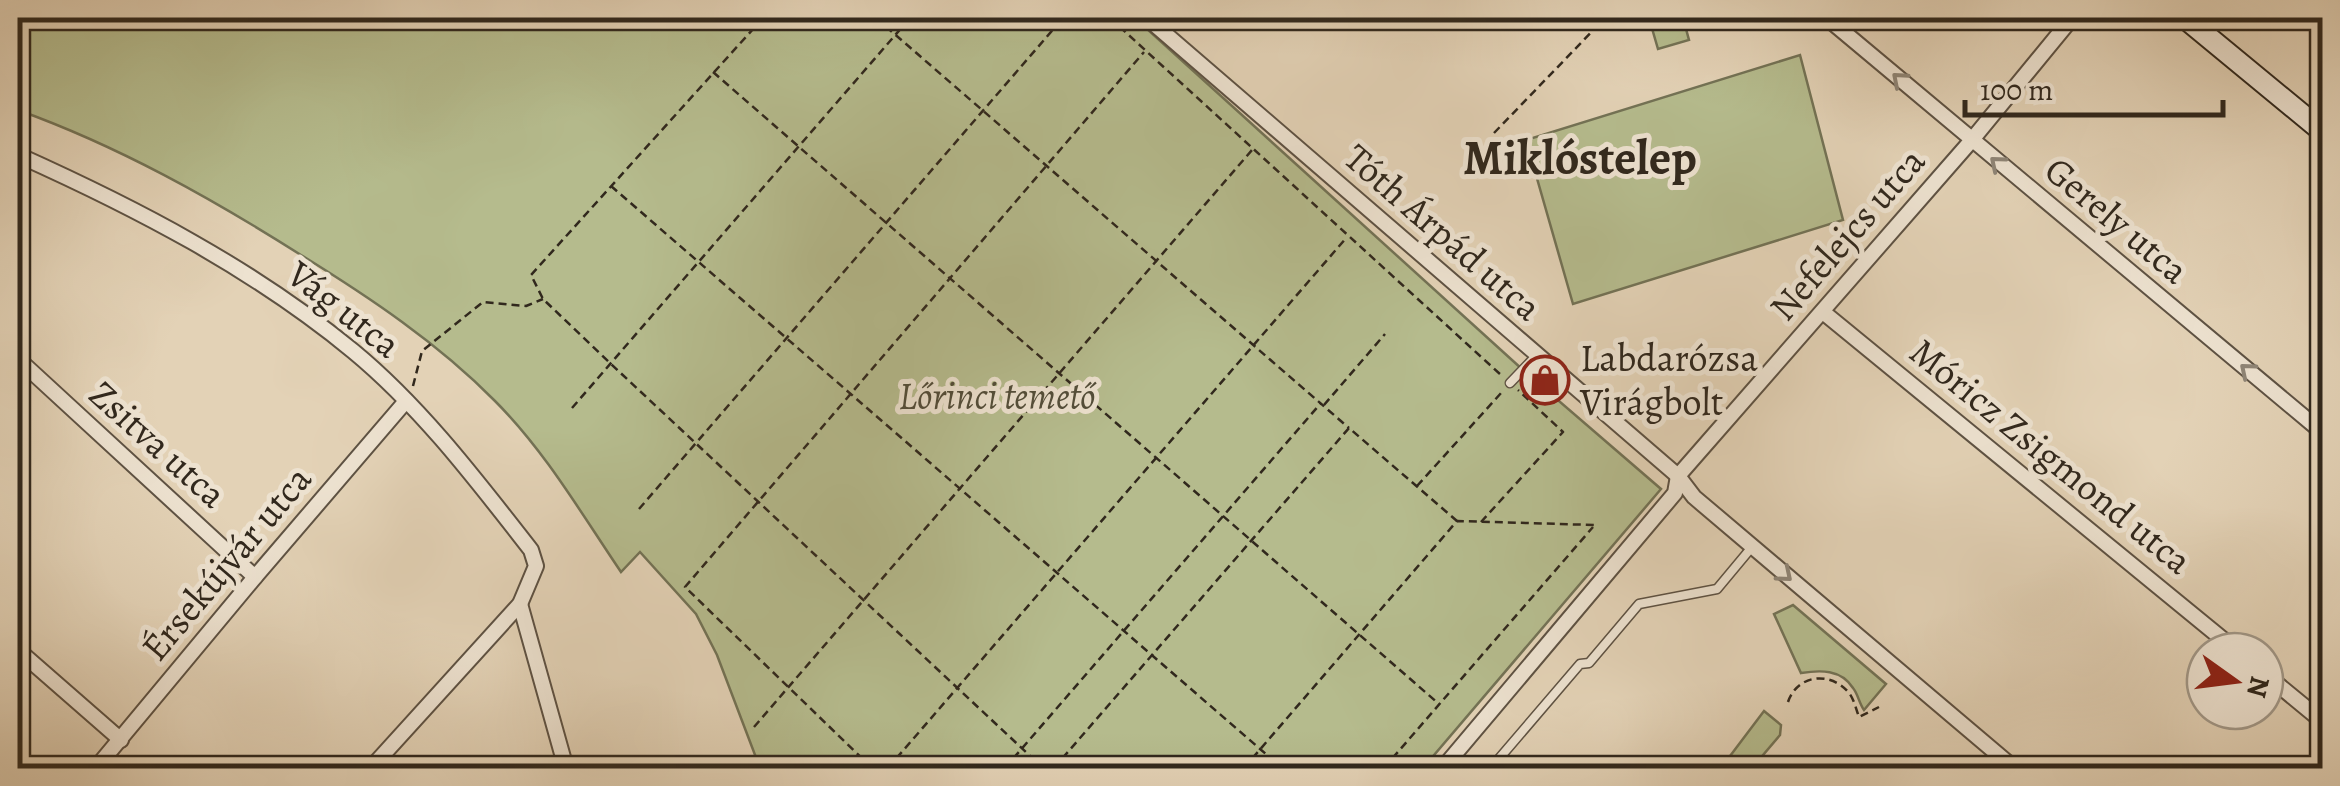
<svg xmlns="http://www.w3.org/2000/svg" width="2340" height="786" viewBox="0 0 2340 786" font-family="Alegreya,serif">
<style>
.green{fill:#b5bb8d;stroke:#737255;stroke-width:2.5}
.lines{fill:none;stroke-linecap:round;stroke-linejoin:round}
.service-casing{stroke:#5e5243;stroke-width:11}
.minor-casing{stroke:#5e5243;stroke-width:18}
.secondary-casing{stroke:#31281d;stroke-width:24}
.path{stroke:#31281d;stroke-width:2.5;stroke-dasharray:8 5;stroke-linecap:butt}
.service{stroke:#ede2d0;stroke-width:8}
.minor{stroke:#ede2d0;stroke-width:14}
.secondary{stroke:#ede2d0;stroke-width:20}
.oneway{stroke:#8f8576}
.labels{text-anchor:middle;stroke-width:10;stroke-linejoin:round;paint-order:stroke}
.street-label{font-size:38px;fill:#31281d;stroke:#ede2d0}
.poi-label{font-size:38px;fill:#31281d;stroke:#ede2d0;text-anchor:start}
.park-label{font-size:38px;font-style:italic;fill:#524d39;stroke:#ede2d0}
.district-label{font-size:48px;font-weight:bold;fill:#31281d;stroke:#ede2d0}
</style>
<rect width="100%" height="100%" fill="#e3d2b6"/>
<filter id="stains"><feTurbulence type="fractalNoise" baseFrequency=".002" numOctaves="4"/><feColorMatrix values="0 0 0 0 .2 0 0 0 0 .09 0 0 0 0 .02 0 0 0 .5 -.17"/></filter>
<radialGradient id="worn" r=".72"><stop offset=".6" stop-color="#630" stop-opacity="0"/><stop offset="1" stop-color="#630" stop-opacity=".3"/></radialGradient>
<g class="green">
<path d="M18,18h1117l388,352 138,119 -238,279h-663l-43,-113 -21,-41 -56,-62 -19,20c-40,-59 -76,-121 -126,-171 -57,-58 -126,-104 -194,-146 -90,-57 -183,-109 -283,-145z"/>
<polygon points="1649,18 1683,18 1689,40 1658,49"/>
<polygon points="1800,55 1843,220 1573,304 1526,140"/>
<path d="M1793,605l93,79 -22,26c-5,-7 -6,-16 -11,-22 -12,-19 -33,-18 -52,-15l-27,-59z"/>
<polygon points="1764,711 1781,725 1780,735 1752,768 1721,768"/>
</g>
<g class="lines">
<g class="service-casing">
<g id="service">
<polyline points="1510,383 1536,356"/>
<polyline points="1491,768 1580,664 1589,663 1639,604 1717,589 1752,547"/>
</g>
</g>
<g class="minor-casing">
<g id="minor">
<polyline points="1147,18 1678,476 1694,497 2014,768"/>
<polyline points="1827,18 2322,432"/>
<path d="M18,155c118,53 234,113 335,196 68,56 124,130 178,199l5,16 -16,38 -149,164"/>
<polyline points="1823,312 2237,651"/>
<polyline points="18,359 255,577"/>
<polyline points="520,604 566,768"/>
<polyline points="18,650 121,740"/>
<polyline points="2265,674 2322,721"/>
<polyline points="96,768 255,577 406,401"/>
<polyline points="1443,768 1675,493 1678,476 1971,141 2072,18"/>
</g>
</g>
<g class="secondary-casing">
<polyline id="secondary" points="2185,18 2322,131"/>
</g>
<g class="path">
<polyline points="763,18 531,275 543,299 611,364 1043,768"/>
<polyline points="876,18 1349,428"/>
<polyline points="1110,18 1501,375"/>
<polyline points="713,72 1439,704"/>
<polyline points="1494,133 1605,18"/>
<polyline points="611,186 1282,768"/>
<polyline points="413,386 422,351 483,302 526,306 543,299"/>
<polyline points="1324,405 1385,334"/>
<polyline points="572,408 910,18"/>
<polyline points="1417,486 1502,392"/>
<polyline points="639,509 1063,18"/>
<polyline points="1481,522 1563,432 1518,390"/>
<path d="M1788,702c9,-27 42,-32 61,-9 5,6 7,16 10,24l20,-10"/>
<polyline points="754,727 1252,150"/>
<polyline points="872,768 685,587 1144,52"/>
<polyline points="888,768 1347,237"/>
<polyline points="1005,768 1321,403"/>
<polyline points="1054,768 1349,428 1457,521"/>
<polyline points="1244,768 1457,521 1594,525"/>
<polyline points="1384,768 1593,527"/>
</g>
<use href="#service" class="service"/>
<use href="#minor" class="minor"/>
<use href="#secondary" class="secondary"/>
</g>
<defs><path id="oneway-chevron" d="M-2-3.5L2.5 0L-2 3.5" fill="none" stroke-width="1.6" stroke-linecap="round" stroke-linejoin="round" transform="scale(2.5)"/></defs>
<g class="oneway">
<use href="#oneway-chevron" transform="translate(1899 79) rotate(-139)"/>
<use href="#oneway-chevron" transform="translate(1997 163) rotate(-140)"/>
<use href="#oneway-chevron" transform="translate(2247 370) rotate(-140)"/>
<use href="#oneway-chevron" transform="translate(1785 575) rotate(40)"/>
</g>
<defs>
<g id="shop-ring" transform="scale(2.5)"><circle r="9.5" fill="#ede2d0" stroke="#8f2418" stroke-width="1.5"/><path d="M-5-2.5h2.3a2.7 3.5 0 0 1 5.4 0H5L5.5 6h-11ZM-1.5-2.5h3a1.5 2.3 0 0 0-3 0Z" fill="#8f2418"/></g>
</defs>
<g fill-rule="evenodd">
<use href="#shop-ring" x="1545" y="380"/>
</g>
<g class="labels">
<g class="street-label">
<text transform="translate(2117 220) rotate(40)" y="13">Gerely utca</text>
<text transform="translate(1443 232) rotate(41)" y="13">Tóth Árpád utca</text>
<text transform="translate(1847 234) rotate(-49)" y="13">Nefelejcs utca</text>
<text transform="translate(344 309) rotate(38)" y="13">Vág utca</text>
<text transform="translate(158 444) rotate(42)" y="13">Zsitva utca</text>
<text transform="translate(2051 456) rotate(39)" y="13">Móricz Zsigmond utca</text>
<text transform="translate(226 563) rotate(-50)" y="13">Érsekújvár utca</text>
</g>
<g class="poi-label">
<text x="1580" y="371">Labdarózsa<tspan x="1580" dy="44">Virágbolt</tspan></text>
</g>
<g class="park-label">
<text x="997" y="409">Lőrinci temető</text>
</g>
<g class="district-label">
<text x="1580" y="174">Miklóstelep</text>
</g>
</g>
<rect width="2340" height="786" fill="none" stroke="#e3d2b6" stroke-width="60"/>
<rect x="20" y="20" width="2300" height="746" fill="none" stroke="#31281d" stroke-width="5"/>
<rect x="30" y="30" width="2280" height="726" fill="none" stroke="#31281d" stroke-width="2.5"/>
<g transform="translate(2235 681) rotate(104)"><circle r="48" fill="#ede2d0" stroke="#a29888" stroke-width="2.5"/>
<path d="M0-8L18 38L0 25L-18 38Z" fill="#8f2418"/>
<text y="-15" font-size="28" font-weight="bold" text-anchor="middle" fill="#31281d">N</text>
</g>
<path d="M1965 100v15h258v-15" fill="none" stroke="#31281d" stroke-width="5"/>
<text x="1980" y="100" font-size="30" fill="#31281d" stroke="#ede2d0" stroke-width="8" paint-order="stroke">100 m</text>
<rect width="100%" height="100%" filter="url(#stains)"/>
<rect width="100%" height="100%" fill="url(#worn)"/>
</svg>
